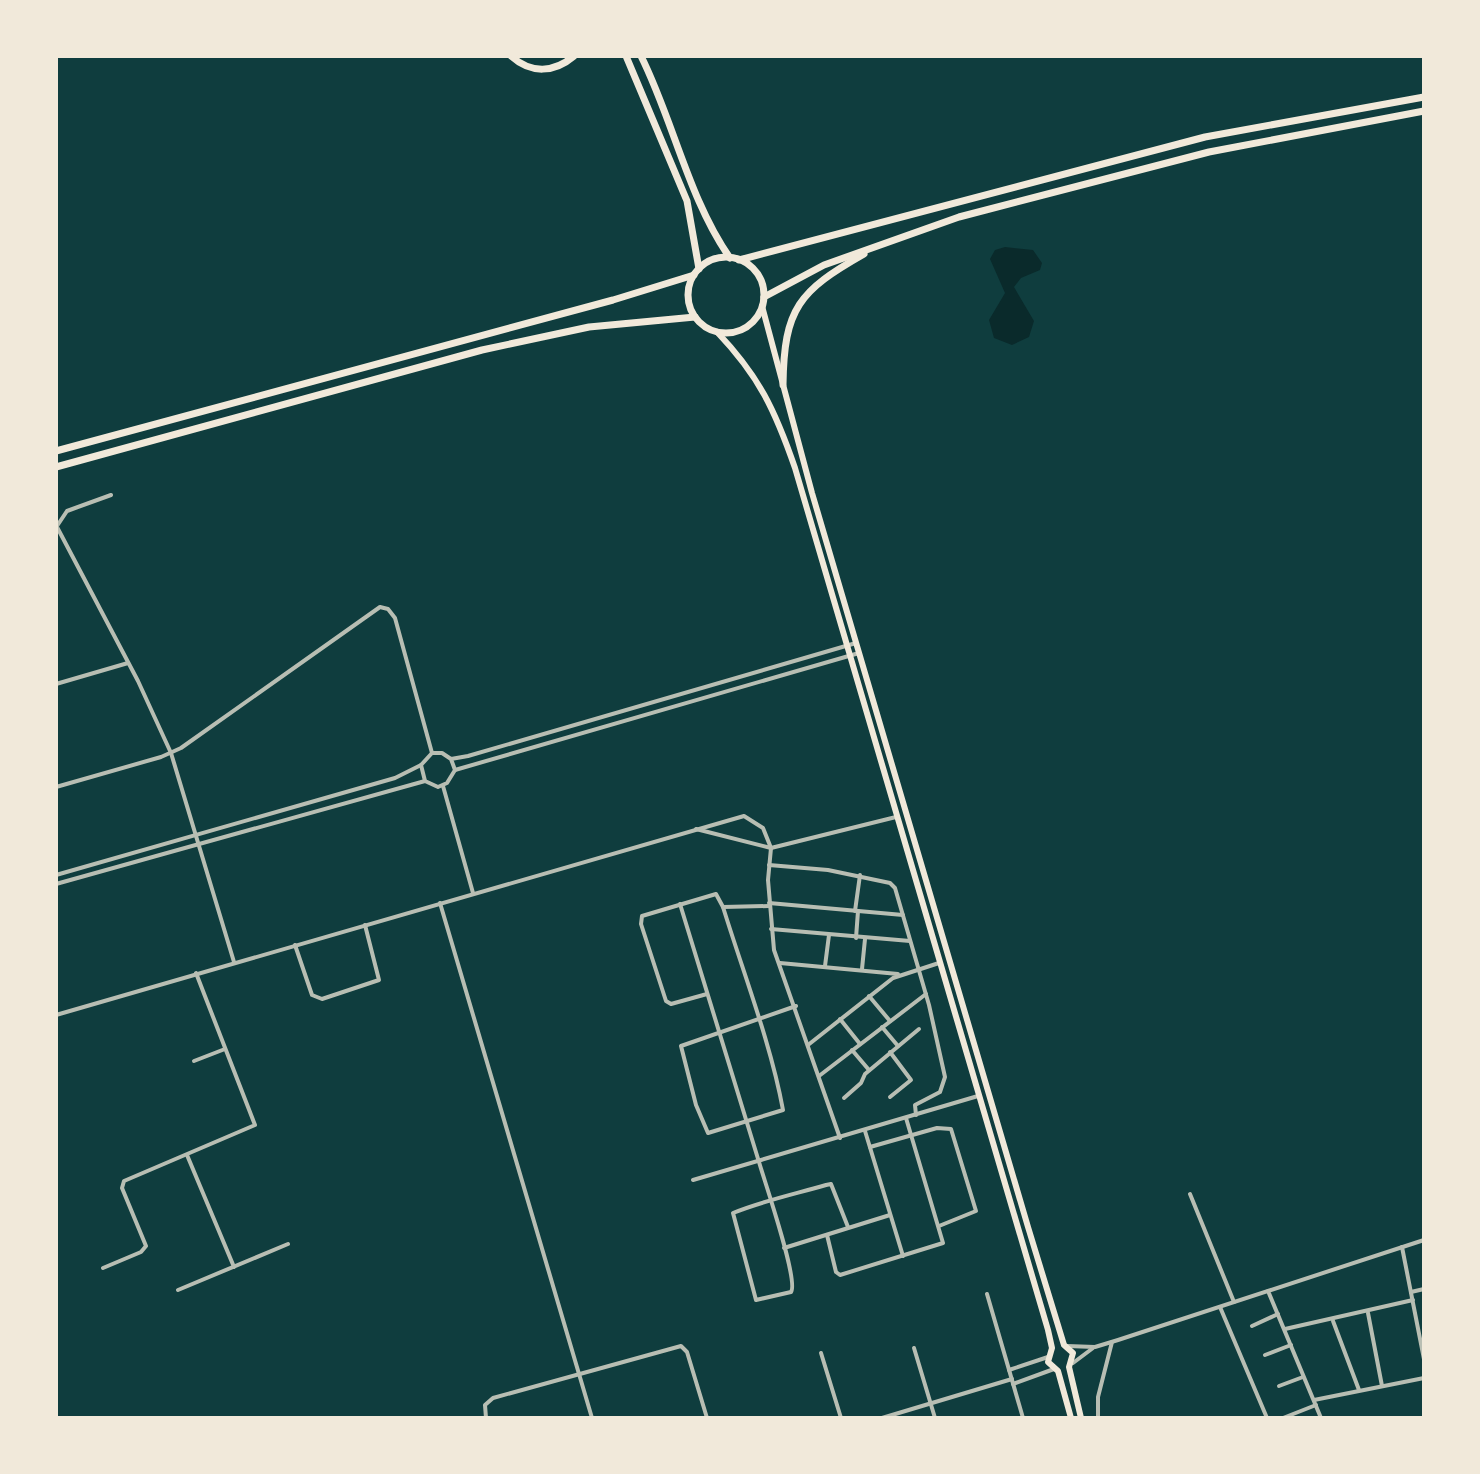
<svg xmlns="http://www.w3.org/2000/svg" width="1480" height="1474" viewBox="0 0 1480 1474" font-family="'Roboto Condensed',sans-serif">
<style>
.water{fill:#0a2a2b}
.lines{fill:none;stroke-linecap:round;stroke-linejoin:round}
.minor{stroke:#b8beb3;stroke-width:4}
.primary{stroke:#f1e9da;stroke-width:6}
.trunk{stroke:#f1e9da;stroke-width:7}
</style>
<rect width="100%" height="100%" fill="#0f3d3e"/>
<polygon class="water" points="1005,247 1033,250 1042,263 1040,270 1021,278 1014,287 1034,321 1029,337 1012,345 994,338 989,320 1005,293 990,259 995,250"/>
<g class="lines">
<g class="minor">
<polyline points="57,526 67,511 111,495"/>
<polyline points="57,527 138,681 171,753 234,962"/>
<polyline points="56,684 128,663"/>
<polyline points="451,759 455,770 447,783 438,787 425,781 421,765 432,753 442,753 451,759 468,756 856,643"/>
<polyline points="455,770 859,653"/>
<polyline points="443,786 473,893"/>
<polyline points="56,787 161,757 181,748 380,607 388,609 395,618 432,753"/>
<polyline points="696,829 771,848 896,817"/>
<polyline points="769,865 828,870 890,883 895,888 929,1005 945,1077 940,1092 915,1105 916,1115"/>
<polyline points="56,875 395,778 421,765"/>
<polyline points="56,884 425,781"/>
<polyline points="440,903 592,1418"/>
<polyline points="769,903 903,915"/>
<path d="M680,904l79,258c6,21 40,119 32,130l-35,8 -23,-87c29,-12 62,-19 93,-28l5,-1 17,43"/>
<polyline points="723,907 769,906"/>
<polyline points="855,911 860,875"/>
<polyline points="771,929 910,941"/>
<polyline points="856,938 858,911"/>
<polyline points="295,945 312,995 322,999 379,980 365,925"/>
<polyline points="780,963 898,974"/>
<polyline points="825,966 829,935"/>
<polyline points="862,969 865,939"/>
<path d="M707,994l-36,10 -5,-3 -25,-77 1,-8 74,-22 7,13c20,65 48,137 60,203l-75,23 -12,-28 -15,-59 115,-40"/>
<polyline points="869,996 890,1021"/>
<polyline points="56,1015 744,816 763,828 771,848 768,880 774,950 840,1138"/>
<polyline points="840,1019 860,1044"/>
<polyline points="882,1027 898,1046"/>
<polyline points="808,1045 893,978 939,963"/>
<polyline points="852,1050 869,1070"/>
<polyline points="194,1061 225,1049"/>
<polyline points="819,1076 926,994"/>
<polyline points="890,1097 911,1080 890,1052"/>
<polyline points="844,1098 861,1083 865,1074 919,1029"/>
<polyline points="865,1131 903,1256"/>
<polyline points="870,1147 937,1128 951,1129 976,1211 939,1226"/>
<polyline points="187,1155 234,1267"/>
<polyline points="693,1180 978,1096"/>
<polyline points="1190,1194 1234,1302"/>
<polyline points="827,1235 836,1272 840,1275 943,1243 906,1118"/>
<polyline points="1402,1247 1424,1359"/>
<polyline points="784,1248 890,1215"/>
<polyline points="103,1268 141,1252 146,1246 122,1188 124,1181 255,1125 196,973"/>
<polyline points="178,1290 288,1244"/>
<polyline points="1268,1291 1321,1418"/>
<polyline points="1411,1292 1424,1289"/>
<polyline points="987,1294 1023,1418"/>
<polyline points="1220,1307 1267,1418"/>
<polyline points="1368,1313 1382,1386"/>
<polyline points="1333,1321 1359,1390"/>
<polyline points="1252,1326 1278,1314"/>
<polyline points="1285,1329 1413,1300"/>
<polyline points="1067,1346 1095,1347 1118,1340 1424,1240"/>
<polyline points="914,1348 935,1418"/>
<polyline points="821,1353 841,1418"/>
<polyline points="1265,1355 1291,1345"/>
<polyline points="1073,1363 1093,1348"/>
<polyline points="1009,1370 1048,1357"/>
<polyline points="1013,1384 1054,1369"/>
<polyline points="1279,1386 1303,1377"/>
<polyline points="1314,1400 1424,1378"/>
<polyline points="486,1418 485,1405 493,1398 681,1346 687,1352 707,1418"/>
<polyline points="882,1418 1012,1379"/>
<polyline points="1098,1418 1098,1397 1112,1342"/>
<polyline points="1283,1418 1316,1405"/>
</g>
<g class="primary">
<polyline points="762,306 812,493 1028,1227 1064,1345 1073,1353 1069,1367 1081,1418"/>
<path d="M717,332c42,44 58,78 78,136l253,862 4,18 -4,14 10,9 13,47"/>
</g>
<g class="trunk">
<path d="M511,56c20,18 43,17 63,0"/>
<polyline points="626,56 687,201 699,269"/>
<path d="M641,56c32,64 48,144 89,202"/>
<circle cx="726" cy="295" r="38"/>
<polyline points="739,260 1205,137 1424,97"/>
<polyline points="764,297 824,265 959,217 1209,152 1424,111"/>
<path d="M783,385c1,-77 16,-94 81,-131"/>
<polyline points="56,451 613,300 694,275"/>
<polyline points="56,467 482,350 589,327 695,317"/>
</g>
</g>
<rect width="1480" height="1474" fill="none" stroke="#f1e9da" stroke-width="116"/>
</svg>
